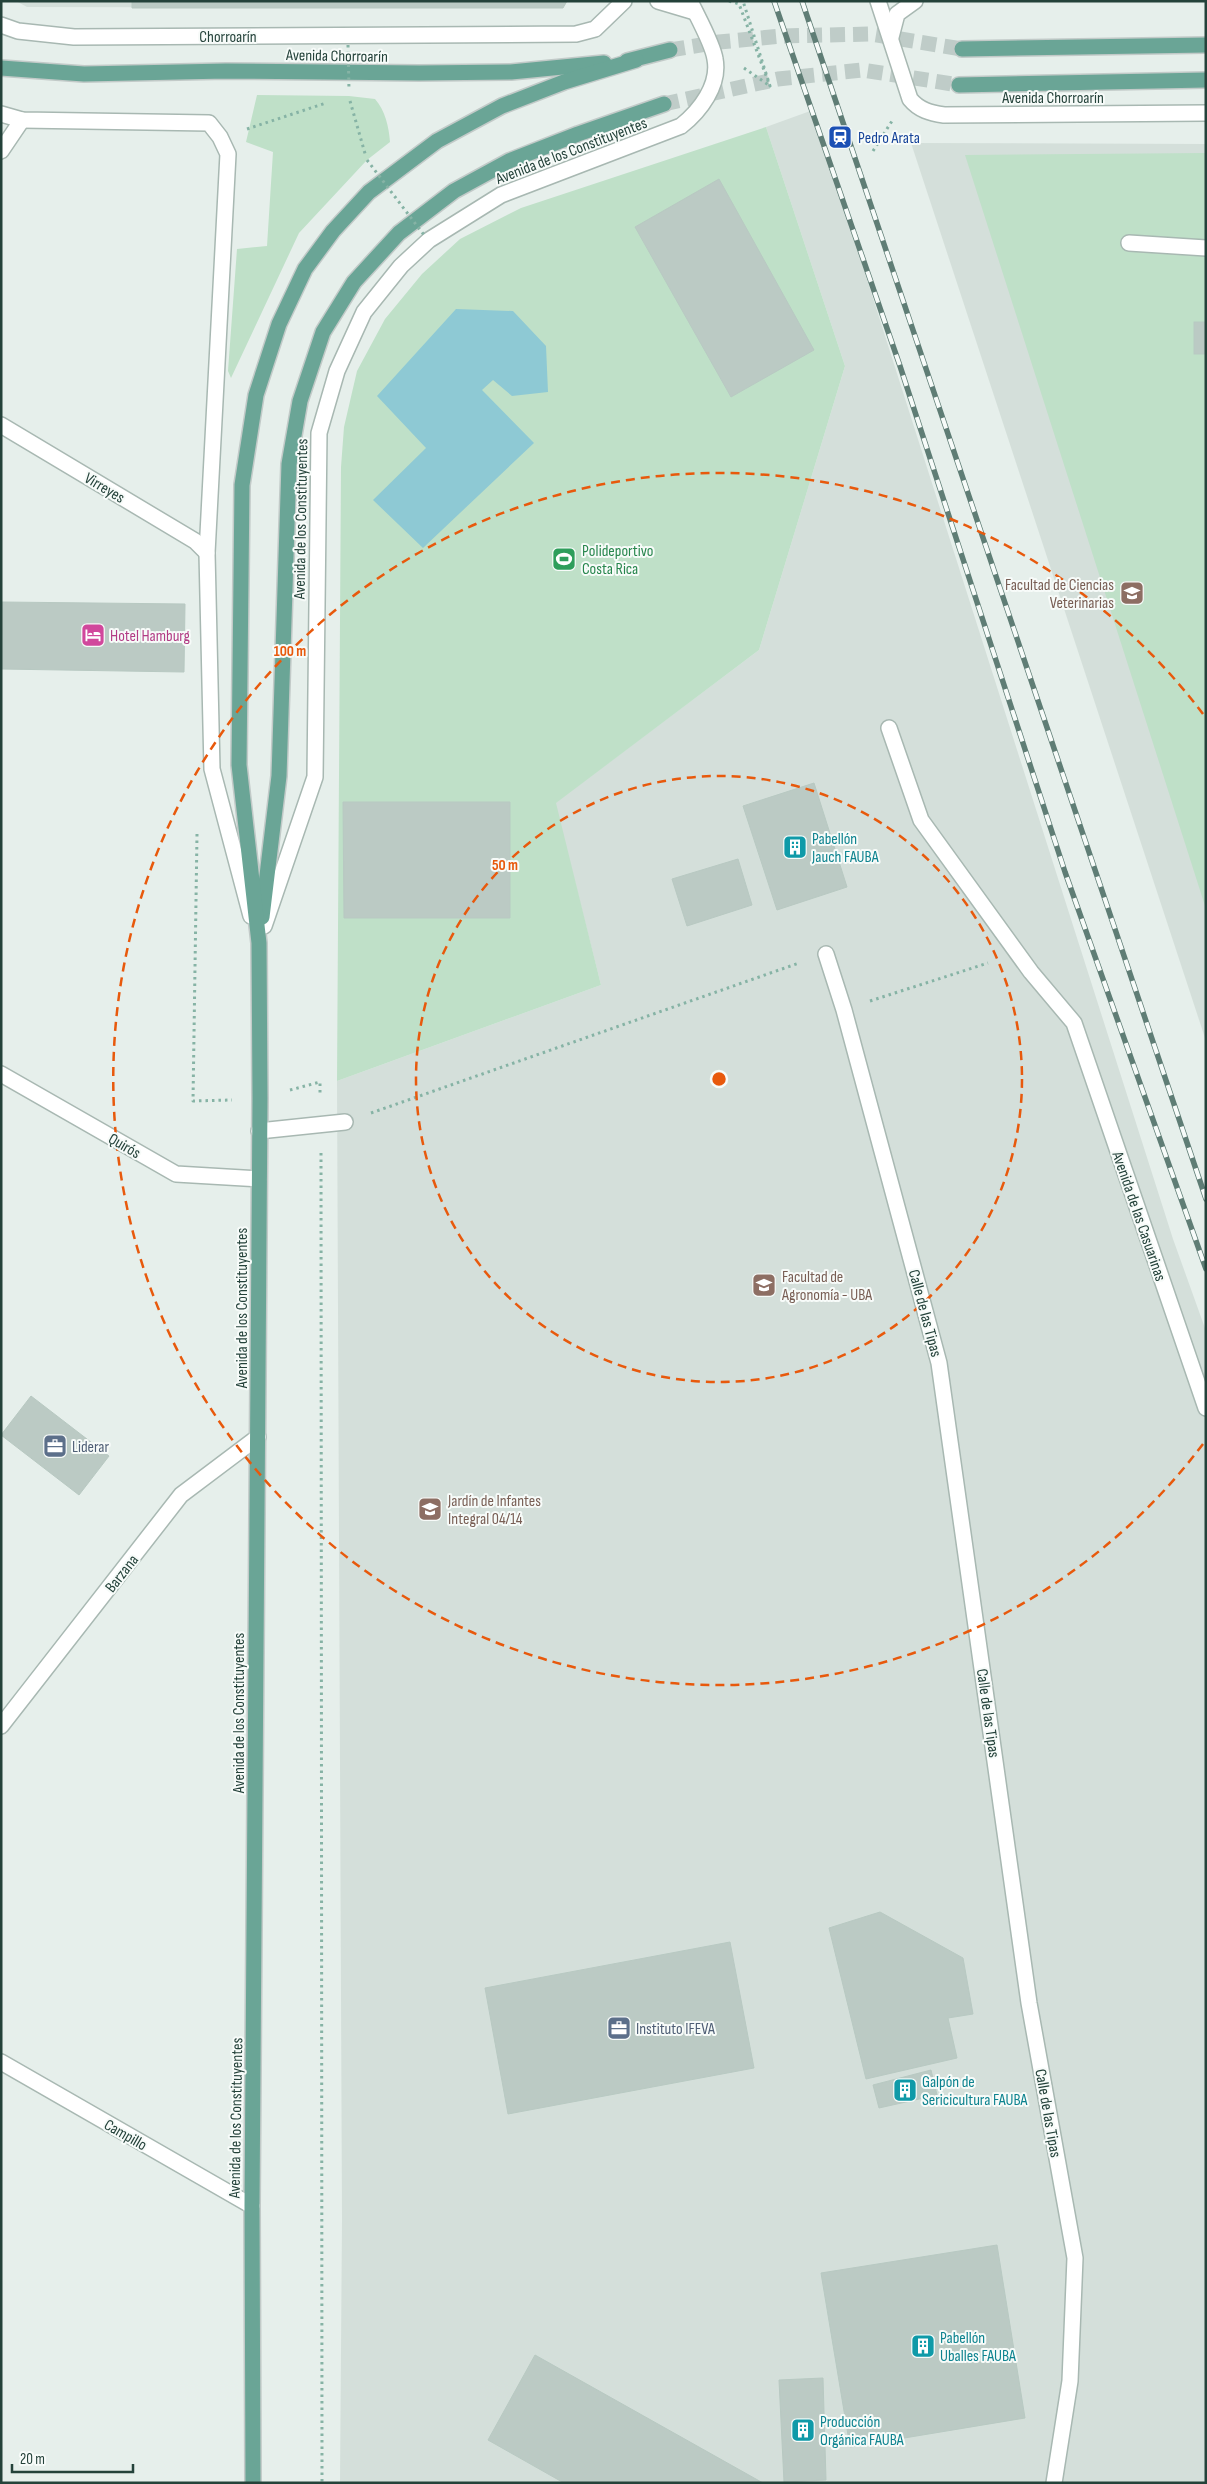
<svg xmlns="http://www.w3.org/2000/svg" width="1207" height="2484" viewBox="0 0 1207 2484" font-family="'Sofia Sans Condensed',sans-serif">
<style>
.built{fill:#d4dfda}
.green{fill:#bfe0c8}
.water{fill:#8ec9d4}
.building{fill:#bbcac4;stroke:#b8c9c2}
.lines{fill:none;stroke-linecap:round;stroke-linejoin:round}
.major-tunnel{stroke:#bfccc8;stroke-width:15;stroke-dasharray:15 8;stroke-linecap:butt}
.minor-casing{stroke:#a8b8b2;stroke-width:18}
.major-casing{stroke:#c2cac8;stroke-width:18}
.path{stroke:#86b3a5;stroke-width:3;stroke-dasharray:2.5 4;stroke-linecap:butt}
.minor{stroke:#fff;stroke-width:15}
.major{stroke:#6aa596;stroke-width:15}
.rail-casing{stroke:#5f7d75;stroke-width:5.5}
.rail{stroke:#f7fbf9;stroke-width:4;stroke-dasharray:11;stroke-linecap:butt}
.path-bridge{stroke:#86b3a5;stroke-width:3;stroke-dasharray:2.5 4;stroke-linecap:butt}
.ring{fill:none;stroke:#e8590c;stroke-width:2.5;stroke-dasharray:9 6}
.labels{text-anchor:middle;stroke-width:4;stroke-linejoin:round;paint-order:stroke}
.street-label{font-size:16px;fill:#24423a;stroke:#f7fbf9}
.transit-label{font-size:16px;fill:#164399;stroke:#f7fbf9;text-anchor:start}
.leisure-label{font-size:16px;fill:#27864d;stroke:#f7fbf9;text-anchor:start}
.education-label{font-size:16px;fill:#785e54;stroke:#f7fbf9;text-anchor:start}
.hotel-label{font-size:16px;fill:#b23c85;stroke:#f7fbf9;text-anchor:start}
.culture-label{font-size:16px;fill:#0d838f;stroke:#f7fbf9;text-anchor:start}
.service-label{font-size:16px;fill:#4e5e75;stroke:#f7fbf9;text-anchor:start}
.centre{fill:#e8590c;stroke:#f7fbf9;stroke-width:2.5}
.ring-label{font-size:15px;text-anchor:middle;font-weight:bold;fill:#e8590c;stroke:#f7fbf9;stroke-width:4;stroke-linejoin:round;paint-order:stroke}
</style>
<rect width="100%" height="100%" fill="#e6efeb"/>
<g class="built">
<polygon points="16,1 567,1 563,8 27,7"/>
<polygon points="813,110 1173,1239 1206,1331 1206,2483 340,2483 342,2220 337,1081 601,985 555,803 759,650 845,366 766,127"/>
<polygon points="911,143 1206,144 1206,1041"/>
</g>
<g class="green">
<path d="M257,95l92,1 26,3c10,11 14,28 15,43l-23,18 -68,73 -68,145 -3,-7 9,-122 30,-3 6,-94 -27,-10z"/>
<polygon points="766,127 845,366 759,650 556,803 601,985 337,1081 341,467 344,427 357,371 385,319 422,274 460,239 521,208"/>
<polygon points="1206,153 1206,909 965,155"/>
</g>
<polygon class="water" points="456,309 513,311 546,346 548,392 512,396 493,380 482,390 534,443 423,548 373,500 426,448 377,396"/>
<g class="building">
<polygon points="132,1 567,1 563,8 132,8"/>
<polygon points="719,179 814,350 731,397 635,227"/>
<rect x="1194" y="322" width="12" height="32"/>
<polygon points="2,602 185,604 184,672 1,669"/>
<polygon points="814,783 847,887 777,910 743,806"/>
<polygon points="343,802 510,802 510,918 344,918"/>
<polygon points="738,859 752,905 687,926 672,879"/>
<polygon points="31,1396 109,1456 79,1495 1,1435"/>
<polygon points="880,1912 963,1958 973,2014 948,2018 957,2058 866,2079 829,1928"/>
<polygon points="730,1942 754,2068 508,2114 485,1988"/>
<polygon points="931,2070 937,2095 879,2108 873,2085"/>
<polygon points="997,2245 1025,2418 850,2447 821,2273"/>
<polygon points="535,2355 763,2483 564,2483 488,2440"/>
<polygon points="823,2378 826,2480 784,2482 779,2380"/>
</g>
<g class="lines">
<g class="major-tunnel">
<polyline points="670,50 719,42 782,36 870,34 962,49"/>
<polyline points="664,104 778,79 862,70 959,85"/>
</g>
<g class="minor-casing">
<g id="minor">
<polyline points="658,1 695,12"/>
<path d="M878,1l32,98c9,11 20,14 34,16l262,-2"/>
<polyline points="1,25 18,31 74,37 576,34 595,29 624,1"/>
<polyline points="891,37 897,14 915,1"/>
<polyline points="1,114 22,120 209,123 220,137 228,154 207,553 212,769 251,916"/>
<polyline points="1,151 22,120"/>
<polyline points="1129,243 1206,248"/>
<polyline points="1,425 195,541 207,553"/>
<polyline points="889,728 921,820 1031,972 1074,1023 1206,1408"/>
<path d="M264,926l51,-149 4,-344 18,-62 27,-59 37,-46 28,-26 72,-45 180,-69c19,-15 39,-41 34,-67 -2,-15 -18,-43 -25,-58"/>
<polyline points="826,954 844,1010 939,1363 1029,2003 1075,2258 1070,2381 1054,2483"/>
<polyline points="1,1074 176,1174 259,1179"/>
<polyline points="259,1131 345,1122"/>
<polyline points="1,1726 181,1495 258,1437"/>
<polyline points="1,2062 252,2206"/>
</g>
</g>
<g class="major-casing">
<g id="major">
<polyline points="962,49 1206,45"/>
<polyline points="627,61 670,50"/>
<polyline points="1,68 84,74 226,71 419,73 511,72 604,63"/>
<polyline points="959,85 1206,80"/>
<polyline points="262,917 279,776 289,464 300,401 323,332 354,282 399,233 454,191 509,161 578,134 664,104"/>
<polyline points="253,2483 252,2206 260,1098 259,943 239,765 242,485 256,395 279,324 305,269 333,231 369,192 437,141 502,106 564,82 636,60"/>
</g>
</g>
<g class="path">
<polyline points="729,1 739,4 770,86 743,1"/>
<polyline points="744,68 770,86"/>
<polyline points="350,101 366,157"/>
<polyline points="247,129 326,103"/>
<polyline points="873,151 892,121"/>
<polyline points="197,834 193,1101 232,1100"/>
<polyline points="870,1001 988,963"/>
<polyline points="290,1090 320,1082 320,1095"/>
<polyline points="371,1113 799,963"/>
<polyline points="321,1153 322,2483"/>
</g>
<use href="#minor" class="minor"/>
<use href="#major" class="major"/>
<g class="rail-casing">
<g id="rail">
<polyline points="774,1 900,366 1065,872 1206,1269"/>
<polyline points="802,1 1206,1199"/>
</g>
</g>
<use href="#rail" class="rail"/>
<g class="path-bridge">
<polyline points="348,45 349,90"/>
<polyline points="367,160 424,235"/>
</g>
</g>
<g class="ring">
<circle cx="719" cy="1079" r="303"/>
<path d="M1203 1444A606 606 0 1 1 1203 714"/>
</g>
<defs>
<g id="station-square" transform="scale(1.25)"><rect x="-9" y="-9" width="18" height="18" rx="4" fill="#1a4fb4" stroke="#f7fbf9"/><path d="M-3-6H3Q5-6 5-4V2Q5 4 3 4L4.5 6H3L1.5 4h-3L-3 6H-4.5L-3 4Q-5 4-5 2V-4Q-5-6-3-6ZM-3.5-4v3h7v-3ZM-3.5 1v1.5H-2V1ZM2 1v1.5H3.5V1Z" fill="#fff"/></g>
<g id="stadium-square" transform="scale(1.25)"><rect x="-9" y="-9" width="18" height="18" rx="4" fill="#2e9e5b" stroke="#f7fbf9"/><path d="M0-5a6.5 5 0 1 0 0 10a6.5 5 0 1 0 0-10ZM-3.5-1.8h7v3.6h-7Z" fill="#fff"/></g>
<g id="university-square" transform="scale(1.25)"><rect x="-9" y="-9" width="18" height="18" rx="4" fill="#8d6e63" stroke="#f7fbf9"/><path d="M0-5L7-2L0 1L-7-2ZM-4 1L0 2.5L4 1V4Q0 6-4 4Z" fill="#fff"/></g>
<g id="hotel-square" transform="scale(1.25)"><rect x="-9" y="-9" width="18" height="18" rx="4" fill="#d1479c" stroke="#f7fbf9"/><path d="M-6-4.5h1.5V1H6V5H4.5V3h-9V5H-6ZM-4 0a1.8 1.8 0 1 1 3.6 0ZM.5 0V-2.5h3Q6-2.5 6 0Z" fill="#fff"/></g>
<g id="building-square" transform="scale(1.25)"><rect x="-9" y="-9" width="18" height="18" rx="4" fill="#0f9aa8" stroke="#f7fbf9"/><path d="M-4-6H4V6H1V3H-1V6H-4ZM-2.5-4.3h1.7v1.8h-1.7ZM.8-4.3h1.7v1.8H.8ZM-2.5-1h1.7V.8h-1.7ZM.8-1h1.7V.8H.8Z" fill="#fff"/></g>
<g id="office-square" transform="scale(1.25)"><rect x="-9" y="-9" width="18" height="18" rx="4" fill="#5c6f8a" stroke="#f7fbf9"/><path d="M-6-3h4V-5.5h4V-3h4V5H-6ZM-1-4.5V-3h2v-1.5ZM-6 0V1H6V0Z" fill="#fff"/></g>
<g id="school-square" transform="scale(1.25)"><rect x="-9" y="-9" width="18" height="18" rx="4" fill="#8d6e63" stroke="#f7fbf9"/><path d="M0-5L7-2L0 1L-7-2ZM-4 1L0 2.5L4 1V4Q0 6-4 4Z" fill="#fff"/></g>
</defs>
<g fill-rule="evenodd">
<use href="#station-square" x="840" y="137"/>
<use href="#stadium-square" x="564" y="559"/>
<use href="#university-square" x="1132" y="593"/>
<use href="#hotel-square" x="93" y="635"/>
<use href="#building-square" x="795" y="847"/>
<use href="#university-square" x="764" y="1285"/>
<use href="#office-square" x="55" y="1446"/>
<use href="#school-square" x="430" y="1509"/>
<use href="#office-square" x="619" y="2028"/>
<use href="#building-square" x="905" y="2090"/>
<use href="#building-square" x="923" y="2346"/>
<use href="#building-square" x="803" y="2430"/>
</g>
<g class="labels">
<g class="street-label">
<text x="228" y="42">Chorroarín</text>
<text transform="translate(337 55) rotate(1)" y="6">Avenida Chorroarín</text>
<text x="1053" y="103">Avenida Chorroarín</text>
<text transform="translate(571 150) rotate(-21)" y="6">Avenida de los Constituyentes</text>
<text transform="translate(105 487) rotate(31)" y="6">Virreyes</text>
<text transform="translate(300 519) rotate(-89)" y="6">Avenida de los Constituyentes</text>
<text transform="translate(125 1145) rotate(30)" y="6">Quirós</text>
<text transform="translate(1140 1216) rotate(71)" y="6">Avenida de las Casuarinas</text>
<text transform="translate(241 1308) rotate(-90)" y="6">Avenida de los Constituyentes</text>
<text transform="translate(926 1313) rotate(75)" y="6">Calle de las Tipas</text>
<text transform="translate(121 1573) rotate(-52)" y="6">Barzana</text>
<text transform="translate(238 1713) rotate(-90)" y="6">Avenida de los Constituyentes</text>
<text transform="translate(989 1713) rotate(82)" y="6">Calle de las Tipas</text>
<text transform="translate(1049 2113) rotate(80)" y="6">Calle de las Tipas</text>
<text transform="translate(235 2118) rotate(-89)" y="6">Avenida de los Constituyentes</text>
<text transform="translate(126 2134) rotate(30)" y="6">Campillo</text>
</g>
<g class="transit-label">
<text x="858" y="143">Pedro Arata</text>
</g>
<g class="leisure-label">
<text x="582" y="556">Polideportivo<tspan x="582" dy="18">Costa Rica</tspan></text>
</g>
<g class="education-label">
<text x="1114" y="590" text-anchor="end">Facultad de Ciencias<tspan x="1114" dy="18">Veterinarias</tspan></text>
<text x="782" y="1282">Facultad de<tspan x="782" dy="18">Agronomía - UBA</tspan></text>
<text x="448" y="1506">Jardín de Infantes<tspan x="448" dy="18">Integral 04/14</tspan></text>
</g>
<g class="hotel-label">
<text x="110" y="641">Hotel Hamburg</text>
</g>
<g class="culture-label">
<text x="812" y="844">Pabellón<tspan x="812" dy="18">Jauch FAUBA</tspan></text>
<text x="922" y="2087">Galpón de<tspan x="922" dy="18">Sericicultura FAUBA</tspan></text>
<text x="940" y="2343">Pabellón<tspan x="940" dy="18">Uballes FAUBA</tspan></text>
<text x="820" y="2427">Producción<tspan x="820" dy="18">Orgánica FAUBA</tspan></text>
</g>
<g class="service-label">
<text x="72" y="1452">Liderar</text>
<text x="636" y="2034">Instituto IFEVA</text>
</g>
</g>
<circle cx="719" cy="1079" r="8" class="centre"/>
<g class="ring-label">
<text x="290" y="656">100 m</text>
<text x="505" y="870">50 m</text>
</g>
<rect width="1207" height="2484" fill="none" stroke="#24423a" stroke-width="5"/>
<path d="M12 2464v8h121v-8" fill="none" stroke="#24423a" stroke-width="2.5"/>
<text x="20" y="2464" font-size="15" fill="#24423a" stroke="#f7fbf9" stroke-width="4" paint-order="stroke">20 m</text>
</svg>
